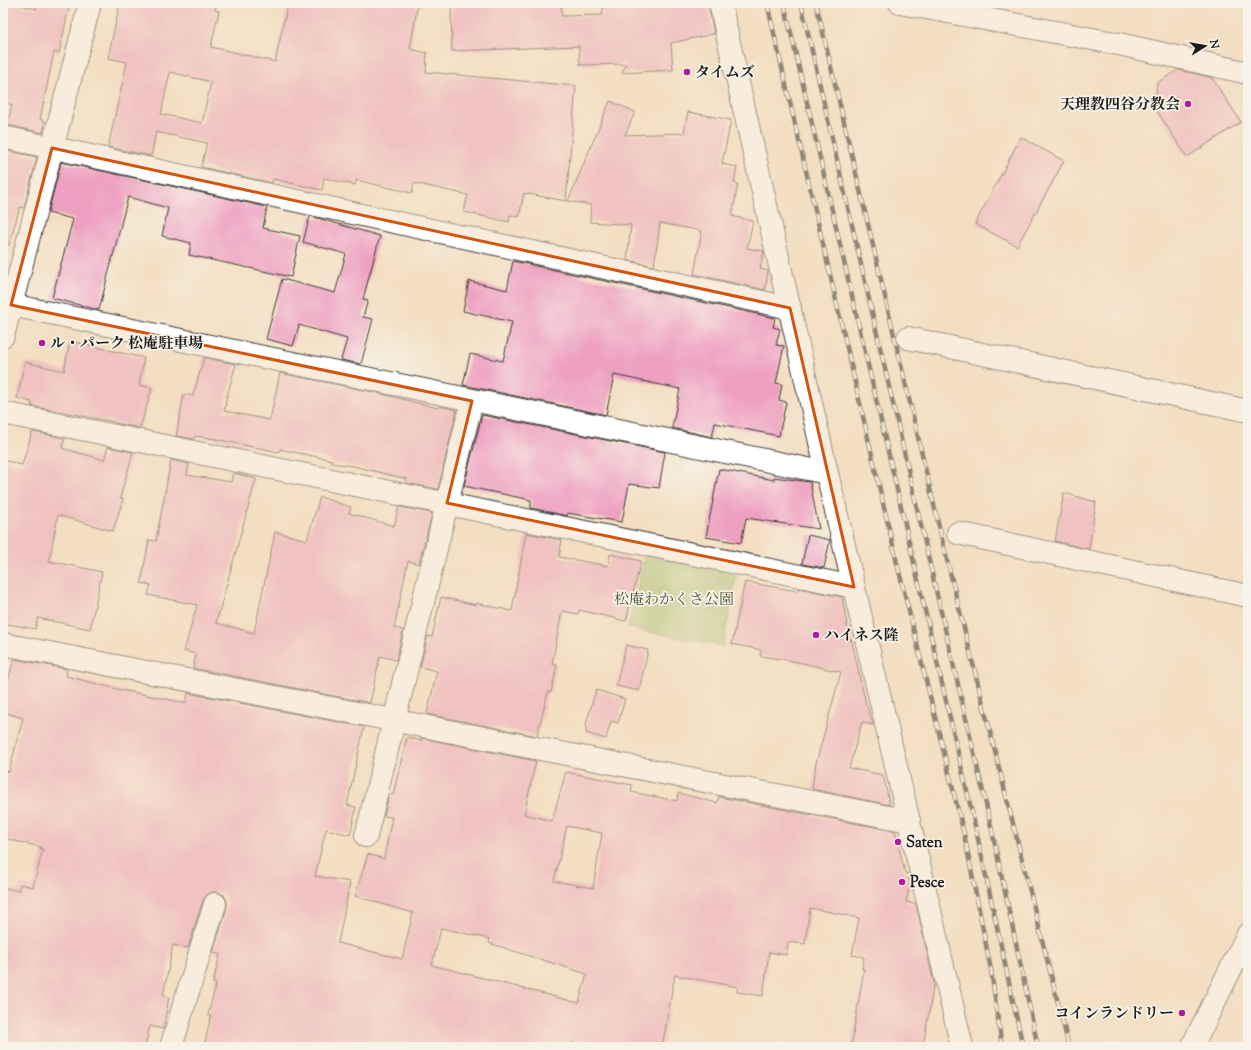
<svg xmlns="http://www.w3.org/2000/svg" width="1251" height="1050" viewBox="0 0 1251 1050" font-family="'Sorts Mill Goudy','Noto Serif JP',serif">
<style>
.green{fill:#99c16d;stroke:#5a6e44}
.building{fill:#eea0c1;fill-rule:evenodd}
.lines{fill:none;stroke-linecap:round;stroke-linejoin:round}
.street-casing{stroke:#3c3935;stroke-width:24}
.street{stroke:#fff;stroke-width:22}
.rail-casing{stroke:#1c1c1c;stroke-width:4.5}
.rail{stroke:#f7f3e8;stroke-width:3;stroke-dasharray:9;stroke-linecap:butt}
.marked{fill:none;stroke:#d4530e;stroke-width:3;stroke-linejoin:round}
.poi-dot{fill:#b5179e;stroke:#f7f3e8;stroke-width:1.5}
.labels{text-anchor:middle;stroke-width:3.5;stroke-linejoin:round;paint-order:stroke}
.poi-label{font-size:15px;font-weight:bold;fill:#1c1c1c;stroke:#f7f3e8;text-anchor:start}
.park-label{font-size:15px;fill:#485638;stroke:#f7f3e8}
</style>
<rect width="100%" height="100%" fill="#f7f3e8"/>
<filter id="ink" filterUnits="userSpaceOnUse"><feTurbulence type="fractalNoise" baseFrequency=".025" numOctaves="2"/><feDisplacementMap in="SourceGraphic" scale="8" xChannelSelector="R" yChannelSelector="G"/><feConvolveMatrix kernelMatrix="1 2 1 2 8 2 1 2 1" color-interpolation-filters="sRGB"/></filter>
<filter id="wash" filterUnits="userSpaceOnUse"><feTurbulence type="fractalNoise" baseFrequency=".012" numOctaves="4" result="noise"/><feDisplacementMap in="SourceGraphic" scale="16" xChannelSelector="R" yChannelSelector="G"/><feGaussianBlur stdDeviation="0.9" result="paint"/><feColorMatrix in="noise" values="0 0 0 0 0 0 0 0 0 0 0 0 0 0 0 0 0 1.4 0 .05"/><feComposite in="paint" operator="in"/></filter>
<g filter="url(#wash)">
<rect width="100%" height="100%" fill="#f3dec1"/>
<polygon class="green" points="645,555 737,574 723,646 628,628"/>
<g id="blocks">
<g class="building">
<polygon points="3,3 13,3 36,9 37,3 70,3 59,53 54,52 40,119 45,121 43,133 7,125 12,105 3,102"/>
<path d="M120,3h97l-2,7 4,1 -8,36 64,15 13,-59h130l-8,46 17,4 -1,19 150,14 -10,115 -42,-8 -5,24 -9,-2 -1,7 -45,-10 4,-17 -54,-12 -2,10 -56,-13 -1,5 -31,-7 -2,12 -49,-11 -1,4 -71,-16 6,-24 -51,-11 -5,24 -43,-9 19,-85 -19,-4zM170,72l41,10 -9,41 -41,-9z"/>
<polygon points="451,3 561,3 562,16 602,15 604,3 708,3 714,34 671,43 673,70 622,73 626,64 580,65 579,46 452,51"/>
<polygon points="1178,70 1212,78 1241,122 1187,157 1155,108 1157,83"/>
<polygon points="610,101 635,112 625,135 684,133 688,112 731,120 722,164 737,167 734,183 738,184 732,216 753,221 747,248 764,251 760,269 768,271 765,290 694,274 702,231 660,223 654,266 627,260 631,225 590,222 591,205 568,201"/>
<polygon points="1021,137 1064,161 1017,246 975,224"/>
<polygon points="3,150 37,157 24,208 20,207 9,245 3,244"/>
<polygon points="61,162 267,207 263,228 300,236 291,277 189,255 191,243 162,236 168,208 128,197 99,310 52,298 73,219 48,213"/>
<polygon points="310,216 380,236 363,299 368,300 363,317 373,319 361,364 341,360 347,339 299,325 293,346 266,339 282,279 335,293 346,254 303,242"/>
<polygon points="513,261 775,318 773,327 780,329 776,345 784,346 776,383 782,384 779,400 786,402 779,436 715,423 712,437 672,428 680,389 614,375 606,415 463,385 470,354 503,361 512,322 463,311 469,281 507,290"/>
<polygon points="70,341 144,358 139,385 152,388 140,428 115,423 115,422 31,406 32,402 17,398 25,362 64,371"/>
<polygon points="204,358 236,364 225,403 226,404 224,411 270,420 280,373 378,393 438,408 439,406 457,410 438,489 406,483 407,479 353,466 331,463 332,460 280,449 279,452 210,438 195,436 194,439 176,436 184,394 193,396"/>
<polygon points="482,415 665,452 659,488 629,484 622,522 567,513 567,516 531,508 531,500 464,486"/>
<polygon points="32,432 65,438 62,448 104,460 108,447 133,452 120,498 123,499 113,531 58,515 49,561 102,572 90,629 38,618 35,629 3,623 3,460 22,465"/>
<polygon points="171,460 189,464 187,475 231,482 233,473 256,479 216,623 254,633 275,532 307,540 320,497 351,507 349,513 394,526 399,507 432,513 419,564 408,561 394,628 403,630 396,660 380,656 370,703 193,668 196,654 184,651 197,605 148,595 151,585 141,583 149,540 156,541"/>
<polygon points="719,469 774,480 774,477 810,482 819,529 746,518 741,543 706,537"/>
<polygon points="1064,493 1096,502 1089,549 1055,541"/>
<polygon points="526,533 562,540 559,557 608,566 610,554 641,561 626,621 579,610 578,614 562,611 552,664 557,665 551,692 548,692 537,736 427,714 437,671 420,667 428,636 432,637 441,597 476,605 476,603 512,611"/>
<polygon points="808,535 830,540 824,568 802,564"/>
<polygon points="745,582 797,591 798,588 842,597 850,641 851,638 865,700 873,725 862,722 849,768 883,775 890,805 812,789 816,763 841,672 789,660 760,656 761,650 732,644"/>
<polygon points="626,645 648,650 639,691 616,686"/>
<path d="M14,659l53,10 -1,7 55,14 65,13 2,-10 176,34 -17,78 9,2 -6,28 -24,-6 -11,47 35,6 -12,61 64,16 11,-46 -58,-17 13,-42 16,5 8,-42 -8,-1 5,-22 4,1 14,-58 14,4v-3l115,23 -12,53 28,7 14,-49 66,13 -1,7 46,9 1,-8 39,10 2,-6 176,34 10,42 3,1 2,9 -4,19 10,2 18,79 -11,64h-72l13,-78h-2l2,-12 -12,-2 7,-37 -49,-10 -5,36 -17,-2 -2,13 -17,-3 -6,44 -26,-4 1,-5 -63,-12 -13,72h-72l-18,-4 -1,4h-367l7,-31 -3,-1 8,-31 -3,-1 7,-29 -7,-1 14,-46v-6l-3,-6 -6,-3h-5l-6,3 -4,5 -15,48 -15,-3 -10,51 6,1 -6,32 -13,-3 -5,21h-142v-160l15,4 2,-7 13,3 10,-38h-3l1,-2 -38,-9v-68l6,2 14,-54 -20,-6v-12zM567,826l35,7 -9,55 -39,-7zM441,928l49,11 -1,4 98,31 -8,29 -147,-38z"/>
<polygon points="596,690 625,699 618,723 611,721 606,739 586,733 586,724"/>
</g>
</g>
</g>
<g filter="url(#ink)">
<use href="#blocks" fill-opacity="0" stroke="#3c3935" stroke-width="1"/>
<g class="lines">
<g class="street-casing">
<g id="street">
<polyline points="720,3 827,473 962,1047"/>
<polyline points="900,3 1119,44 1248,73"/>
<polyline points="3,137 790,308"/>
<polyline points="11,305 827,473"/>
<polyline points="3,336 90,3"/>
<polyline points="908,338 1248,411"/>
<polyline points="3,413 854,587"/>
<polyline points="958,533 1248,596"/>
<polyline points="3,644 909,821"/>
<polyline points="366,836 472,401"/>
<polyline points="171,1047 215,904"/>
<polyline points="1192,1047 1248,934"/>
</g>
</g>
<use href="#street" class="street"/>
<g class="rail-casing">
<g id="rail">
<polyline points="767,3 897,563 964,834 991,970 1002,1047"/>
<polyline points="784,3 976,830 1023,1047"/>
<polyline points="801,3 928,556 991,826 1038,1047"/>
<polyline points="816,3 945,552 1069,1047"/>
</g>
</g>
<use href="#rail" class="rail"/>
</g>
</g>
<path d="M0 0H1251V1050H0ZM52,148l738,160 64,279 -407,-84 25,-102 -461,-96z" fill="#f3dec1" fill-opacity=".55" fill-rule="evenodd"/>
<path class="marked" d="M52,148l738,160 64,279 -407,-84 25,-102 -461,-96z"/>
<g class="poi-dot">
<circle cx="687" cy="72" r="4"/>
<circle cx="1188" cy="104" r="4"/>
<circle cx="42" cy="343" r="4"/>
<circle cx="816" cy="635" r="4"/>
<circle cx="898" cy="842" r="4"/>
<circle cx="902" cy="882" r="4"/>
<circle cx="1182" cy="1013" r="4"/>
</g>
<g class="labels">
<g class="poi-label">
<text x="695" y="77">タイムズ</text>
<text x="1180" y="109" text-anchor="end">天理教四谷分教会</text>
<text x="50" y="348">ル・パーク 松庵駐車場</text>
<text x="824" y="640">ハイネス隆</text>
<text x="906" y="847">Saten</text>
<text x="910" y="887">Pesce</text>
<text x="1174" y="1018" text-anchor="end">コインランドリー</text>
</g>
<g class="park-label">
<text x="674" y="604">松庵わかくさ公園</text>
</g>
</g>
<rect width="1251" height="1050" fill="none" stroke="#f7f3e8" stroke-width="16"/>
<g transform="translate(1205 46) rotate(79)" stroke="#f7f3e8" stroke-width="3" paint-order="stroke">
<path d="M0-3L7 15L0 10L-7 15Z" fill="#1c1c1c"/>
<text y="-6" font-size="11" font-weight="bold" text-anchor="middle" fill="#1c1c1c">N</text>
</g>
</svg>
